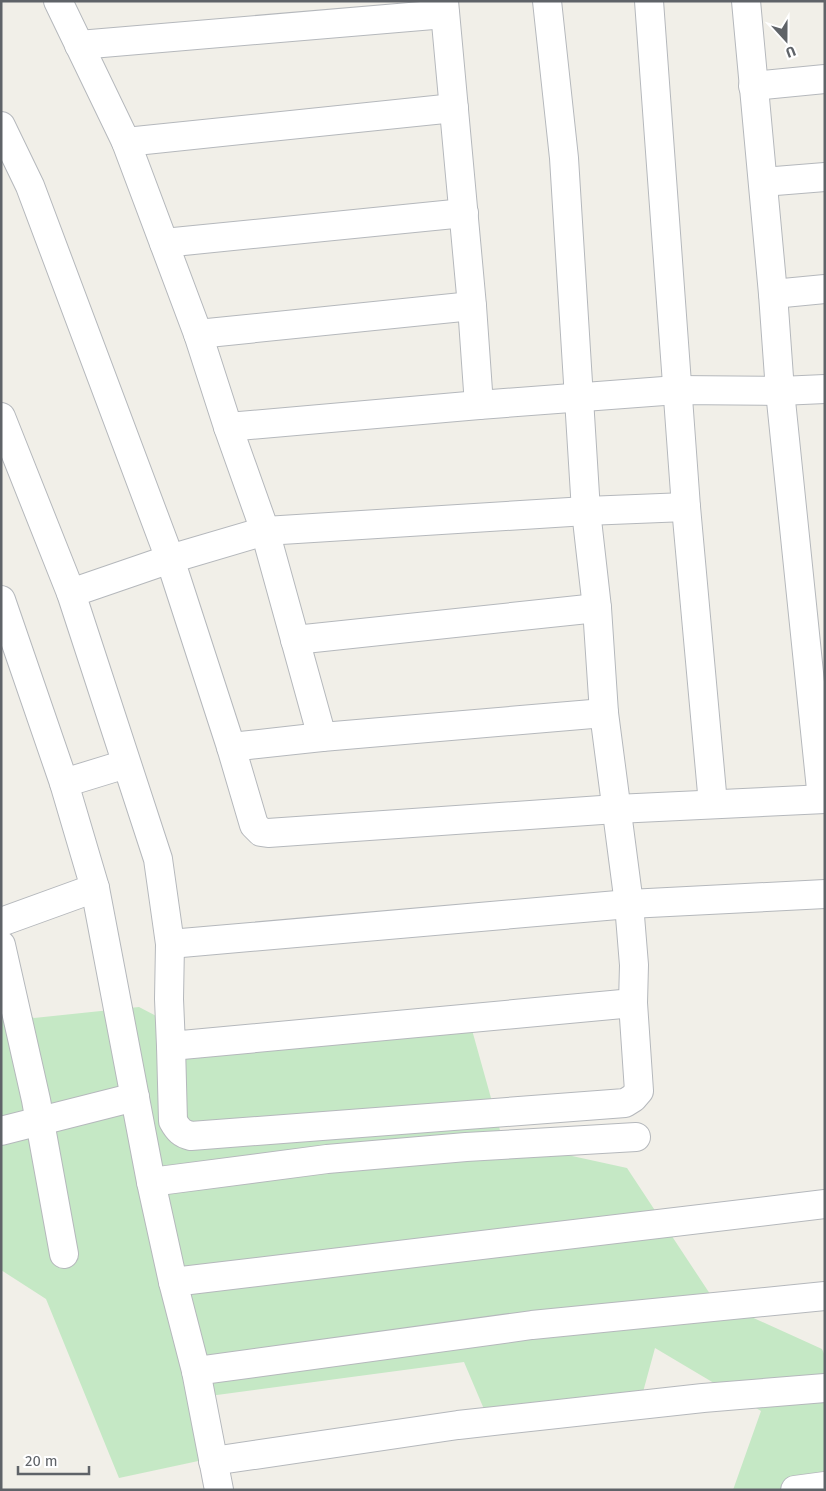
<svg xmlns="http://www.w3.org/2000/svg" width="826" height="1491" viewBox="0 0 826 1491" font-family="'Fira Sans',sans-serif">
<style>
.green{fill:#c5e8c5}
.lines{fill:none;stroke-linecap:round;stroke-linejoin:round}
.street-casing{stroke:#b5b8bc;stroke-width:30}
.street{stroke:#fff;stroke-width:28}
</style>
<rect width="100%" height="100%" fill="#f1efe8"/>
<polygon class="green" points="1,1000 34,1018 139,1007 212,1045 467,1012 503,1141 627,1168 714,1300 822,1349 825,1356 825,1490 733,1490 761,1411 655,1348 640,1403 489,1421 464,1362 202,1397 203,1460 119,1478 46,1299 1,1270"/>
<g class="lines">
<g class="street-casing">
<g id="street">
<polyline points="58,1 126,142 198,334 228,427 265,531 322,737"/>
<polyline points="444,1 472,306 479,405"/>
<polyline points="649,1 686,507 713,804"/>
<polyline points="746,1 773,294 780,391 822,799"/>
<polyline points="79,45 445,14"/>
<polyline points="753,86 825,79"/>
<polyline points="1,126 30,186 170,559 231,747 254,825 261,832 268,833 616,809 825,799"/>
<polyline points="126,142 454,108"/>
<polyline points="763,182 825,177"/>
<polyline points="164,243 464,213"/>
<polyline points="773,294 825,289"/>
<polyline points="198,334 472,306"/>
<polyline points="1,417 71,593 158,859 170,944 169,999 171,1046 633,1003 634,965 629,904 604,713 597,608 586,511 564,158 547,1"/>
<polyline points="228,427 479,405 677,390 780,391 825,389"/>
<polyline points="71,593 170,559 265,531 586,511 686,507"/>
<polyline points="1,600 64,783 95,888 151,1182 173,1282 196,1371 219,1490"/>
<polyline points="295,640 597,608"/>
<polyline points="231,747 322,737 604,713"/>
<polyline points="64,783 126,764"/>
<polyline points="1,922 95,888"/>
<polyline points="170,944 629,904 825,894"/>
<polyline points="1,945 36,1100 64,1254"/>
<path d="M171,1046l2,75c5,9 9,13 18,15l434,-33 8,-5 6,-7 -6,-88"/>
<polyline points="1,1131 135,1097"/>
<polyline points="151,1182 327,1159 466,1147 636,1137"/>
<polyline points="173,1282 825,1204"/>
<polyline points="196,1371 532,1325 825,1296"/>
<polyline points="213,1461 458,1425 703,1398 825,1388"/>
<polyline points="795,1490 825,1486"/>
</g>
</g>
<use href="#street" class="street"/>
</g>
<rect width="826" height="1491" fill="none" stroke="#5f6368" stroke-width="5"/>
<g transform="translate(786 40) rotate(159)" stroke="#ffffff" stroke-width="4" paint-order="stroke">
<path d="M0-4L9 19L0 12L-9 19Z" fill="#5f6368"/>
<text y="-8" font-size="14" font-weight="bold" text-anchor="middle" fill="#5f6368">U</text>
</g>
<path d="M18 1466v8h71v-8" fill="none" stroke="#5f6368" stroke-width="2.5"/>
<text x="25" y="1466" font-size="15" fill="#5f6368" stroke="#ffffff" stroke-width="4" paint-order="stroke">20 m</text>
</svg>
